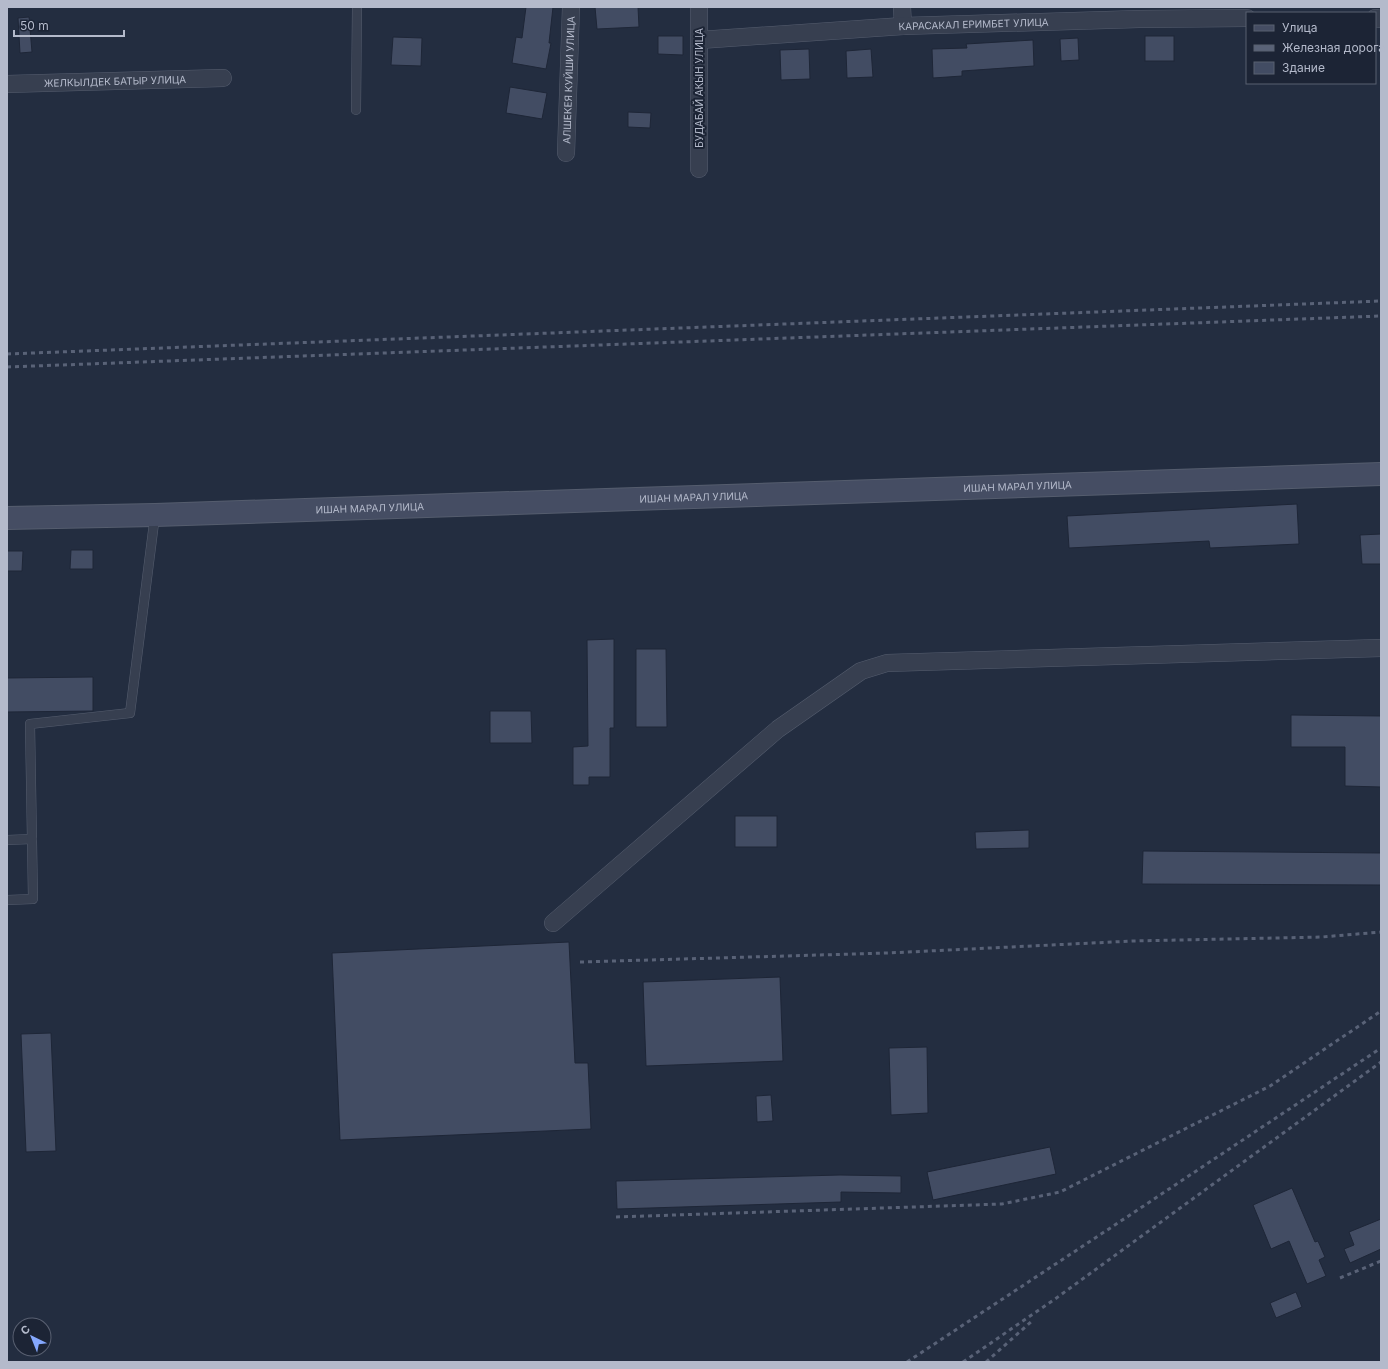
<svg xmlns="http://www.w3.org/2000/svg" width="1388" height="1369" viewBox="0 0 1388 1369" font-family="Inter,sans-serif">
<style>
.building{fill:#424c63;stroke:#1e2637}
.lines{fill:none;stroke-linecap:round;stroke-linejoin:round}
.lane-casing{stroke:#555d6e;stroke-width:10}
.street-casing{stroke:#555d6e;stroke-width:18}
.secondary-casing{stroke:#555d6e;stroke-width:24}
.lane{stroke:#373f50;stroke-width:9}
.street{stroke:#373f50;stroke-width:17}
.secondary{stroke:#454d63;stroke-width:22}
.rail{stroke:#596277;stroke-width:3;stroke-dasharray:4 4;stroke-linecap:butt}
.labels{text-anchor:middle;stroke-width:4;stroke-linejoin:round;paint-order:stroke}
.street-label{font-size:10px;fill:#b4bacb;stroke:#1c2435}
</style>
<rect width="100%" height="100%" fill="#232d40"/>
<g class="building">
<polygon points="526,7 553,7 549,43 551,43 546,69 512,63 516,37 522,38"/>
<polygon points="595,7 638,7 639,27 597,29"/>
<polygon points="29,17 32,52 20,53 18,18"/>
<polygon points="658,36 683,36 683,55 658,54"/>
<rect x="1145" y="36" width="29" height="25"/>
<polygon points="393,37 422,38 421,66 391,65"/>
<polygon points="1078,38 1079,60 1061,61 1060,39"/>
<polygon points="1033,40 1034,66 962,71 962,76 933,78 932,49 967,48 966,44"/>
<polygon points="809,49 810,79 781,80 780,50"/>
<polygon points="871,49 873,77 847,78 846,51"/>
<polygon points="510,87 547,93 542,119 506,113"/>
<polygon points="628,112 651,113 650,128 628,127"/>
<polygon points="1297,504 1299,544 1210,548 1209,541 1069,548 1067,516"/>
<polygon points="1381,534 1381,564 1362,564 1360,535"/>
<polygon points="71,550 93,550 93,569 70,569"/>
<polygon points="7,551 23,551 22,571 7,571"/>
<polygon points="614,639 614,728 610,728 610,777 589,777 589,785 573,785 573,747 588,746 587,640"/>
<polygon points="636,649 666,649 667,727 636,727"/>
<polygon points="93,677 93,711 7,712 7,678"/>
<polygon points="490,711 531,711 532,743 490,743"/>
<polygon points="1291,715 1381,716 1381,787 1345,786 1345,747 1291,747"/>
<rect x="735" y="816" width="42" height="31"/>
<polygon points="1029,830 1029,848 976,849 975,832"/>
<polygon points="1143,851 1381,853 1381,885 1142,884"/>
<polygon points="569,942 575,1063 588,1063 591,1129 340,1140 332,953"/>
<polygon points="780,977 783,1061 646,1066 643,982"/>
<polygon points="51,1033 56,1151 26,1152 21,1034"/>
<polygon points="927,1047 928,1113 891,1115 889,1048"/>
<polygon points="771,1095 773,1121 757,1122 756,1096"/>
<polygon points="1050,1147 1056,1174 933,1200 927,1172"/>
<polygon points="840,1175 901,1176 901,1193 841,1192 841,1202 617,1209 616,1181"/>
<polygon points="1292,1188 1315,1242 1318,1241 1325,1257 1319,1260 1326,1276 1307,1284 1289,1241 1271,1249 1253,1205"/>
<polygon points="1381,1219 1381,1249 1350,1263 1344,1249 1354,1245 1349,1232"/>
<polygon points="1296,1292 1302,1307 1276,1318 1270,1303"/>
</g>
<g class="lines">
<g class="lane-casing">
<g id="lane">
<polyline points="356,110 357,7"/>
<polyline points="7,840 32,839"/>
<polyline points="7,900 33,899 30,724 130,713 155,515"/>
</g>
</g>
<g class="street-casing">
<g id="street">
<polyline points="902,7 903,26"/>
<polyline points="1375,18 1381,19"/>
<path id="s1" d="M700,40l203,-14 236,-7 108,-1"/>
<path id="s2" d="M7,84l216,-6"/>
<path id="s3" d="M566,153l5,-146"/>
<polyline points="699,169 699,7"/>
<polyline points="553,923 778,729 861,671 887,663 1381,648"/>
</g>
</g>
<g class="secondary-casing">
<g id="secondary">
<path id="s4" d="M7,518l148,-3 1226,-41"/>
</g>
</g>
<use href="#lane" class="lane"/>
<use href="#street" class="street"/>
<use href="#secondary" class="secondary"/>
<g class="rail">
<polyline points="7,354 1381,301"/>
<polyline points="7,367 1381,316"/>
<polyline points="580,962 888,953 1133,941 1322,937 1381,932"/>
<polyline points="616,1217 1002,1204 1060,1192 1270,1086 1381,1011"/>
<polyline points="1340,1278 1381,1261"/>
<polyline points="907,1362 1136,1211 1381,1048"/>
<polyline points="963,1362 1055,1299 1381,1062"/>
<polyline points="986,1362 1032,1321"/>
</g>
</g>
<g class="labels">
<g class="street-label">
<text dy="4" stroke="none"><textPath href="#s1" startOffset="274">КАРАСАКАЛ ЕРИМБЕТ УЛИЦА</textPath></text>
<text dy="4" stroke="none"><textPath href="#s3" startOffset="73">АЛШЕКЕЯ КУЙШИ УЛИЦА</textPath></text>
<text dy="4" stroke="none"><textPath href="#s2" startOffset="108">ЖЕЛКЫЛДЕК БАТЫР УЛИЦА</textPath></text>
<text transform="translate(699 88) rotate(-90)" y="4">БУДАБАЙ АКЫН УЛИЦА</text>
<text dy="4" stroke="none"><textPath href="#s4" startOffset="1011">ИШАН МАРАЛ УЛИЦА</textPath></text>
<text dy="4" stroke="none"><textPath href="#s4" startOffset="687">ИШАН МАРАЛ УЛИЦА</textPath></text>
<text dy="4" stroke="none"><textPath href="#s4" startOffset="363">ИШАН МАРАЛ УЛИЦА</textPath></text>
</g>
</g>
<rect width="1388" height="1369" fill="none" stroke="#b4bacb" stroke-width="16"/>
<rect x="1246" y="12" width="130" height="72" fill="#1c2435" stroke="#596071"/>
<rect x="1254" y="25" width="20" height="6" fill="#454d63" stroke="#596071"/>
<text x="1282" y="32" font-size="12" fill="#b4bacb">Улица</text>
<rect x="1254" y="45" width="20" height="6" fill="#596277" stroke="#596071"/>
<text x="1282" y="52" font-size="12" fill="#b4bacb">Железная дорога</text>
<rect x="1254" y="62" width="20" height="12" fill="#424c63" stroke="#596071"/>
<text x="1282" y="72" font-size="12" fill="#b4bacb">Здание</text>
<g transform="translate(32 1337) rotate(317)"><circle r="19" fill="#1c2435" stroke="#596071"/>
<path d="M0-3L7 15L0 10L-7 15Z" fill="#85a8fe"/>
<text y="-6" font-size="11" font-weight="bold" text-anchor="middle" fill="#b4bacb">С</text>
</g>
<path d="M14 30v6h110v-6" fill="none" stroke="#b4bacb" stroke-width="2"/>
<text x="20" y="30" font-size="12" fill="#b4bacb" stroke="#1c2435" stroke-width="3" paint-order="stroke">50 m</text>
</svg>
